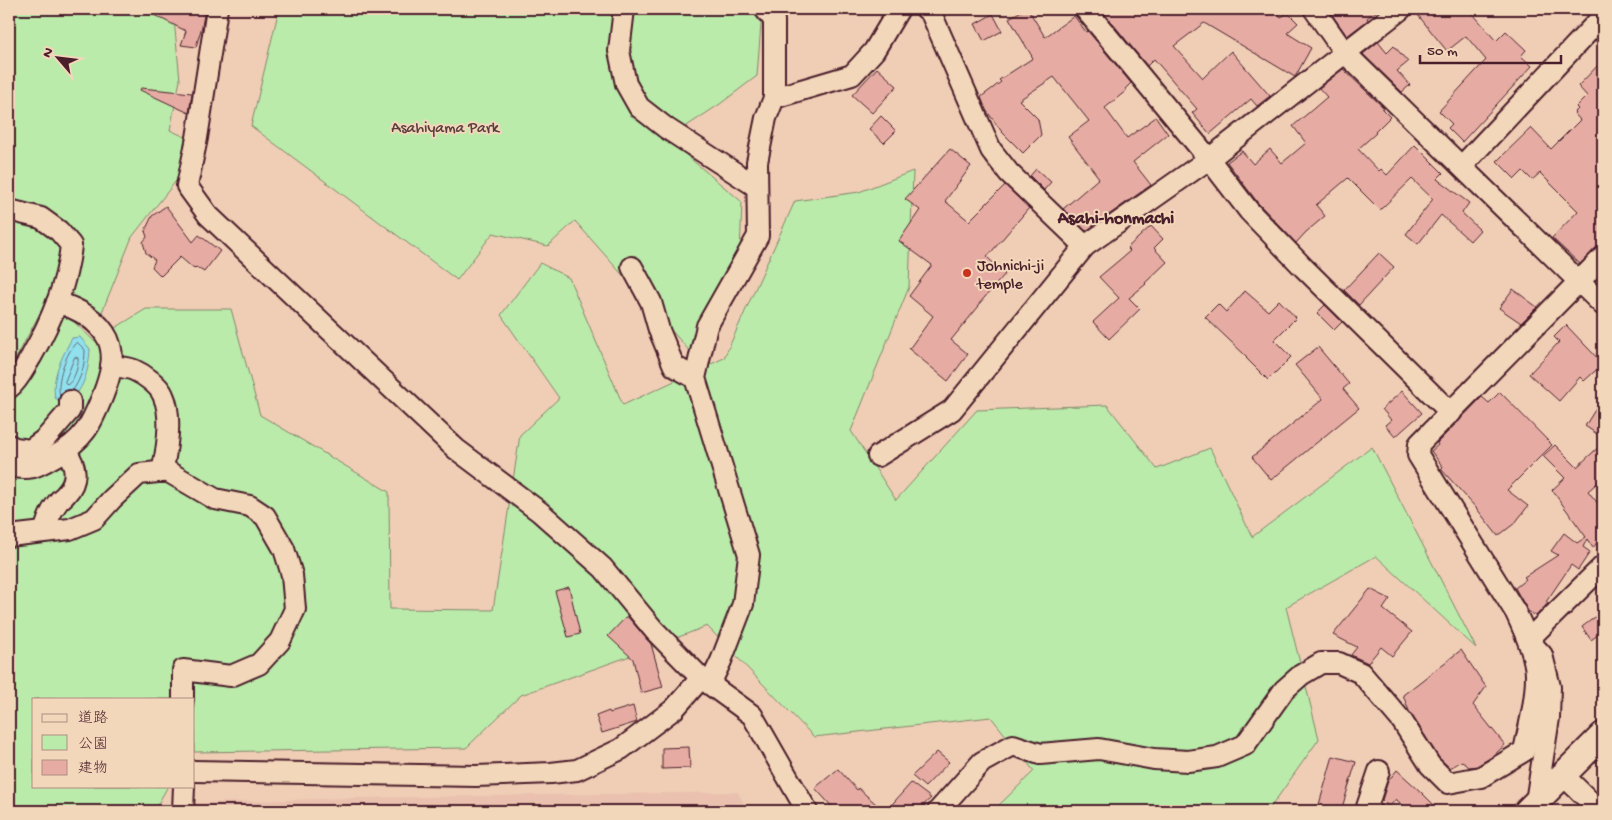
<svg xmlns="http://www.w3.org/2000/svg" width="1612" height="820" viewBox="0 0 1612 820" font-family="'Gochi Hand','Klee One',sans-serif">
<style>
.built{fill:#eac1ae}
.green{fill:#baebaa;stroke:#82856a}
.water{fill:#90e0ed;stroke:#74939f}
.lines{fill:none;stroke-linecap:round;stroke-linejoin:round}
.shore{stroke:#666c79;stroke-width:1}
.building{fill:#e6aca4;stroke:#4a1f2b}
.minor-casing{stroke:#4a1f2b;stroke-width:24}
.tertiary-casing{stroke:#4a1f2b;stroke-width:29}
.minor{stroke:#f3d7ba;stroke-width:20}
.tertiary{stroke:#f3d7ba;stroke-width:25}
.poi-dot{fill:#c8321e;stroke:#f3d7ba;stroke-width:2}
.labels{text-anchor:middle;stroke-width:4;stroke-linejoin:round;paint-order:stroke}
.park-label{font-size:16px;fill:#5b3e3e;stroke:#f3d7ba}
.poi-label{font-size:16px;fill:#4a1f2b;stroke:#f3d7ba;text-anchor:start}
.neighbourhood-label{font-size:18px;font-weight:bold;fill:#4a1f2b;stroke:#f3d7ba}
</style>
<rect width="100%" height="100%" fill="#f0ceb6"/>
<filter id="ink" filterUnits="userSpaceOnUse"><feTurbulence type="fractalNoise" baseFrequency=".02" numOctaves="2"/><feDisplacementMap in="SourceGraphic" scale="10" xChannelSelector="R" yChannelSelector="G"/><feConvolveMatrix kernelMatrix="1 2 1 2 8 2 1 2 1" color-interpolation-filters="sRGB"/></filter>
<g filter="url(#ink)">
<polygon class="built" points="738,792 748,811 167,811 167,804 347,798"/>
<g class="green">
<polygon points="9,9 173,9 180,80 170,130 185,137 179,177 132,237 98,322 69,317 94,341 146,309 231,309 260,415 389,492 390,609 493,610 520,435 559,398 501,315 540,263 569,278 623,405 724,358 795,201 859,192 913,171 909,287 851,431 896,500 977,410 1107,405 1157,469 1210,448 1252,537 1372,447 1476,648 1376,556 1286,607 1319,739 1268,811 993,811 1034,771 991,717 814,737 707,626 630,656 521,695 466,748 194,752 194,699 34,699 34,786 168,786 154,811 9,811 9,369 18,371 62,315 41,311 15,360 9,359"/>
<polygon points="279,9 737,9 755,15 761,24 757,76 720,104 667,139 742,202 740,253 693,355 575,221 548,246 493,233 457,280 251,126"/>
</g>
<path class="water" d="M80,337l10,12c-1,20 -6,45 -26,55l-9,-6c-4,-21 7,-41 17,-60z"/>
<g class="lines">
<g class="shore">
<path d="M75,357l3,1c1,8 -4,23 -11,27l-2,-3z"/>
<path d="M60,395c-5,-12 7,-45 17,-53l8,8c0,15 -4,29 -12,40"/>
</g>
</g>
<g class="building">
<polygon points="154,9 168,9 183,15 185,9 205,9 202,26 196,47 181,45 186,31 152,14"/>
<polygon points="1025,9 1028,9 1045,37 1074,16 1086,32 1088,31 1131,83 1125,89 1127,90 1105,108 1127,138 1156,117 1168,134 1133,162 1151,185 1086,231 1063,209 1099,178 1068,137 1089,121 1054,77 1019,100 1038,119 1041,135 1023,153 1002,132 986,110 981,97 1001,82 999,80 1033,58 1009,18"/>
<polygon points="1110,9 1274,9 1281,17 1288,13 1298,23 1287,33 1311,48 1295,77 1204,23 1174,46 1203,78 1231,51 1270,96 1257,106 1251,99 1210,134 1192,113 1197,109 1154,59 1147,66 1105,14"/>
<polygon points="1328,9 1380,9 1367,18 1368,20 1347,36"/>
<polygon points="1413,9 1469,9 1496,41 1506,31 1526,50 1521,56 1532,66 1462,142 1448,128 1452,124 1439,111 1486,60 1466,36 1447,51"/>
<polygon points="993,14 1002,31 984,41 975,24"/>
<polygon points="1378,42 1387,53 1394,46 1408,62 1397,71 1410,85 1402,92 1363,54"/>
<polygon points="1603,60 1603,245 1595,249 1580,264 1552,238 1578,211 1540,173 1532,180 1523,171 1515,179 1497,161 1531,128 1551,149 1580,120 1574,113 1578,109 1576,107 1587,96 1578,86"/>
<polygon points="877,68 897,86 872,113 852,95"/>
<polygon points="1343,69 1384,108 1382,109 1390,117 1375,132 1376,133 1358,149 1379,171 1381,169 1387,175 1415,145 1443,173 1437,179 1469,203 1462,213 1480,230 1470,241 1441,215 1418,244 1406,234 1433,199 1412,179 1380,210 1348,178 1316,205 1325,216 1306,232 1296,243 1258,203 1227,162 1242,151 1253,164 1270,149 1282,163 1306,143 1293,126 1327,97 1319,88"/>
<polygon points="141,88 192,93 189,113 140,90"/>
<polygon points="881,116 896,131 884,143 869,129"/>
<polygon points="950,149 971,166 945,201 969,221 1005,185 1029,208 987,257 1005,274 978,305 979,306 951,340 968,354 948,381 909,349 933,316 909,296 932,265 899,241 920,210 905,199"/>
<polygon points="1036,169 1051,182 1044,190 1030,176"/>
<polygon points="166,206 193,242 199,235 220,251 204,272 196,267 194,269 180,257 161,276 152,267 155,260 146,253 143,242 147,237 145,231 152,216"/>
<polygon points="1151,226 1163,239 1154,248 1167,262 1145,283 1146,284 1129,298 1140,309 1109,339 1093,322 1119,298 1099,277 1130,251 1127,248"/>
<polygon points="1379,253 1394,267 1359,305 1344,290"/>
<polygon points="1513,289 1537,307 1521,323 1499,308"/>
<polygon points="1245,291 1268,311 1279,300 1296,318 1274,340 1291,357 1268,380 1246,358 1247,357 1205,317 1218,304 1226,312"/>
<polygon points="1325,305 1342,322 1334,330 1317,313"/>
<polygon points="1566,325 1603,364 1584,381 1580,377 1559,401 1529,374 1559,342 1554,337"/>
<polygon points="1318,347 1349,384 1343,389 1359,408 1271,480 1252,457 1323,399 1295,365"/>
<polygon points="1402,391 1422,413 1395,437 1385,425 1391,420 1382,409"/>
<polygon points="1500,392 1552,445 1507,490 1528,506 1515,523 1498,536 1477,509 1441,469 1443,467 1431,451 1438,445 1437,443 1482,397 1489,403"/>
<polygon points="1603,397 1603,438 1585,426"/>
<polygon points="1603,443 1603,478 1588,491 1603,510 1603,534 1593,548 1587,539 1583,547 1590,552 1578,570 1571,565 1546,602 1548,603 1536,616 1528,611 1515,588 1526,579 1524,577 1558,555 1551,551 1564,533 1577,543 1586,537 1552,490 1565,478 1543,456 1555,445 1577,467"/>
<polygon points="569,587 580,634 568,637 555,591"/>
<polygon points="1370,589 1390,599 1383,609 1412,632 1392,656 1381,647 1368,663 1351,655 1357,647 1333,635"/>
<polygon points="1603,611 1603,631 1591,640 1582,627"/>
<polygon points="627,616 651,644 663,687 641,693 633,659 608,636"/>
<polygon points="1461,650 1486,687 1473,705 1505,745 1493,756 1477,766 1469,767 1462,761 1450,768 1439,758 1409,711 1403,695"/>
<polygon points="633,706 637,722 602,733 596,716 609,711 610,713"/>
<polygon points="689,747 690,768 662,769 662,748"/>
<polygon points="937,752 949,762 925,787 912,776"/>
<polygon points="1333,756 1356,762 1341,811 1331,811 1318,808"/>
<polygon points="838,769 857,790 858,788 884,811 836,811 815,788"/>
<polygon points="1397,770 1422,793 1440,811 1408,811 1396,799 1389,807 1382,800 1388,781"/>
<polygon points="911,783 931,798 917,811 886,811"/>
</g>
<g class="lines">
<g class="minor-casing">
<g id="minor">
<polyline points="217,9 197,138 187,186 208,215 456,449 540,512 603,568 654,630 701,678 752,715 807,811"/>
<polyline points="624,9 619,51 626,84 639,107 666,128 757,187"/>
<polyline points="765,9 774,20 774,98"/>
<polyline points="926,9 931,13 991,150 1009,173 1085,246"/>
<polyline points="1085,9 1209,159 1249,211 1304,268 1451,413"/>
<polyline points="1314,9 1344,52 1603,305"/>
<polyline points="1462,166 1603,16"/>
<path d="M9,210l32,8 18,13 12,14c-4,40 -20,77 -40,112 -7,11 -12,23 -22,31"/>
<polyline points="632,267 651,302 659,330 674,366 695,378"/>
<path d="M111,366c7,1 16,1 23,4 9,4 25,15 29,25 10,21 4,55 -1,77"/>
<polyline points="9,445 15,448 30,450 45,439 70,410 70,401"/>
<polyline points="878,456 952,410 1085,246 1209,159 1401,9"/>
<path d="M9,466c22,5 27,1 46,-10 29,-16 36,-31 48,-61 7,-18 13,-38 5,-56 -10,-20 -30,-30 -51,-37"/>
<path d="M45,531c2,-11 6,-20 13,-29 2,-3 6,-5 8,-8 13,-14 10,-29 0,-43"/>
<polyline points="9,536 70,529 94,519 112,499 139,474 167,471 215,499 250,506 265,516 284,549 292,575 295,609 280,641 259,664 231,676 183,670 183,699"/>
<polyline points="710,684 721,661 743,604 749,555 695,378 707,326 758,236 757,162 766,118 774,98 852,75 874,51 899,9"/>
<polyline points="194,771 476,776 551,773 577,770 621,749 674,709 701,678"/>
<polyline points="1563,775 1600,811"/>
<polyline points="1536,802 1549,718 1550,687 1542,655 1528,640 1603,566"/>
<polyline points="183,811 184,786"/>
<path d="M938,811l44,-49 31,-17 27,9 59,-5 55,10 34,2 29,-4 28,-12 39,-55 17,-15 20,-12h18l22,10 41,48 28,44 18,18 33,-6 43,-26c5,-24 12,-50 12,-76 0,-18 -12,-45 -20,-62l-98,-158 1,-11 184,-187"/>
<polyline points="1371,811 1367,807 1379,771"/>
</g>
</g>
<g class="tertiary-casing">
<polyline id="tertiary" points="1527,811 1603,735"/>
</g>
<use href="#minor" class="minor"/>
<use href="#tertiary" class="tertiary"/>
</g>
</g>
<circle class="poi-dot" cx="967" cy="273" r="5"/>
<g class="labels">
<g class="park-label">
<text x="445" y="132">Asahiyama Park</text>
</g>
<g class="poi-label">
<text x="977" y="270">Johnichi-ji<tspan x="977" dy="18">temple</tspan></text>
</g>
<g class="neighbourhood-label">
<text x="1116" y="223">Asahi-honmachi</text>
</g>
</g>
<rect width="1612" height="820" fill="none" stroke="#f3d7ba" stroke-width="30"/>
<rect x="15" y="15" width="1582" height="790" fill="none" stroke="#4a1f2b" stroke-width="2" filter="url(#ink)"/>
<rect x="32" y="698" width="162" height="90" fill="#f3d7ba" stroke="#af8d81"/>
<rect x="42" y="714" width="25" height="8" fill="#f3d7ba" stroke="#af8d81"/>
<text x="78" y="722" font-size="15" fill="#4a1f2b">道路</text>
<rect x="42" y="735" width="25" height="15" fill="#baebaa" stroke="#af8d81"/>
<text x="78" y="748" font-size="15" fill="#4a1f2b">公園</text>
<rect x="42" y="760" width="25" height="15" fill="#e6aca4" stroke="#af8d81"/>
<text x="78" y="772" font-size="15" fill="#4a1f2b">建物</text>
<g transform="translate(58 58) rotate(298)" stroke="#f3d7ba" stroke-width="4" paint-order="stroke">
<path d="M0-4L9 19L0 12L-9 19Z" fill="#4a1f2b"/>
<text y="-8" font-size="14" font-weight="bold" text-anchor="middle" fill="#4a1f2b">N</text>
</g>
<path d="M1420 55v8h141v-8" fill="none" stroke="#4a1f2b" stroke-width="2.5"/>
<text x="1427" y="55" font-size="15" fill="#4a1f2b" stroke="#f3d7ba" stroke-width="4" paint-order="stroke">50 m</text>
</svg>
